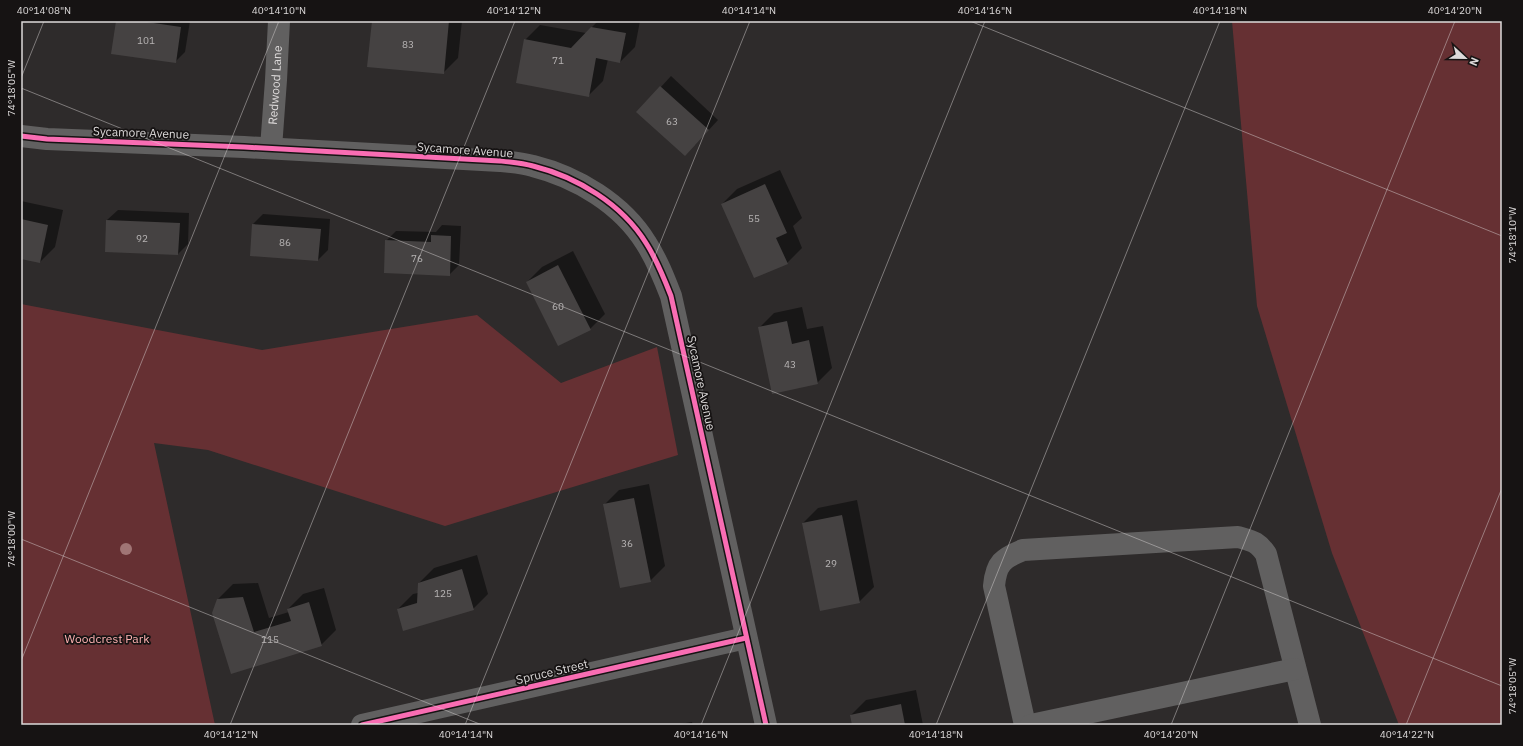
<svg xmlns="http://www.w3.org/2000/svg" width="1523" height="746" viewBox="0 0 1523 746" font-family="'IBM Plex Sans',sans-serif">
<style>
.green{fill:#663033}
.shadow{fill:#0007}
.building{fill:#454242}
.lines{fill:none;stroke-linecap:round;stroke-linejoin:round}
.minor{stroke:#616060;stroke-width:22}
.cycleway-casing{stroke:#161313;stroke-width:8}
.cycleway{stroke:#f96db3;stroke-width:5}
.tree{fill:#a07575}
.ticks{fill:none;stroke:#dddada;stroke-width:1;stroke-opacity:0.45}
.labels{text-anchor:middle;stroke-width:3.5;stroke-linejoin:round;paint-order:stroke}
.number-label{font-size:10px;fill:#b7b4b4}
.street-label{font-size:12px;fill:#dddada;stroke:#161313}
.park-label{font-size:12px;fill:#feb2b2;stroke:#161313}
.neatline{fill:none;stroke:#dddada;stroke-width:1.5}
.ticks-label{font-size:10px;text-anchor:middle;fill:#dddada}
</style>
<rect width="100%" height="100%" fill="#2e2b2b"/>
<g class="green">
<polygon points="1232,21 1502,21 1502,725 1399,725 1332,553 1257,306"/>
<polygon points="21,304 262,350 477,315 561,383 657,347 678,455 445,526 208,450 154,443 215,725 21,725"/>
</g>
<g class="shadow">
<polygon points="117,21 190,21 185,52 175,62"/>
<polygon points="373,21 462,21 458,58 443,73"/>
<polygon points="598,21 640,21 635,47 620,62 608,59 603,81 588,96 525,40 540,25 586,33"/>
<polygon points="671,76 718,120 695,145 638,112"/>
<polygon points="780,170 802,218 793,226 802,248 787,263 722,204 737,189"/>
<polygon points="21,201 63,210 55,247 40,262 21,258"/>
<polygon points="118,210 189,213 188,244 178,254 106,251 107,220"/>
<polygon points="263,214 330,219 328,250 318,260 253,224"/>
<polygon points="442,225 461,226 459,265 449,275 386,241 396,231 436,232"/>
<polygon points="573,251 605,314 590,329 527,282 542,267"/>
<polygon points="802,307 807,329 823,326 832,368 817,383 759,328 774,313"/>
<polygon points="649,484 665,566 650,581 604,505 619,490"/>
<polygon points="857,500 874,587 859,602 803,523 818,508"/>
<polygon points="477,555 488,594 473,609 398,609 413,594 418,593 419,583 434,568"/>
<polygon points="258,583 269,618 289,612 288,609 303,594 324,588 336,630 321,645 232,673 218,599 233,584"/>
<polygon points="916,690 923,725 853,725 851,715 866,700"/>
<polygon points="692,722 693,725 673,725"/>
</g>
<g class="building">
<polygon points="116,21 140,21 181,27 176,63 111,54"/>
<polygon points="372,21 449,21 444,74 367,67"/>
<polygon points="591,27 626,33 620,63 596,58 589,97 516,83 524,39 571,48"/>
<polygon points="660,86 709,130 685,156 636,112"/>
<polygon points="765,184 787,233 776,238 788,264 754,278 721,204"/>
<polygon points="21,219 48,225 40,263 21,259"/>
<polygon points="106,220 180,223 178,255 105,252"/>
<polygon points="252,224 321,229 318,261 250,256"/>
<polygon points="431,235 451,236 450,276 384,273 385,240 431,242"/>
<polygon points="558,265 591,330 558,346 526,282"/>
<polygon points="787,321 792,344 809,340 818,384 772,394 758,327"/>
<polygon points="634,498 651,582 620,588 603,504"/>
<polygon points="842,515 860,603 820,611 802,523"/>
<polygon points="462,569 474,610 403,631 397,609 417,603 418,583"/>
<polygon points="243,597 254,632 291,621 287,609 309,602 322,646 231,674 212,613 217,599"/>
<polygon points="901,704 905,725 852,725 850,715"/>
</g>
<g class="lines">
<g class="minor">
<path d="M21,136l26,3 197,8 256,14c11,1 23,2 33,5 44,11 89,38 113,77 11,17 18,35 25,53l95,429"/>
<path id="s1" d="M271,148l5,-68 3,-59"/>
<polyline points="362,725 746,638"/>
<path d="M1025,725l-31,-139c2,-23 9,-28 29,-36l215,-13c14,4 19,4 28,17l44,171"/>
<polyline points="1031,725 1295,669"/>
</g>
<g class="cycleway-casing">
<g id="cycleway">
<path d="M21,136l26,3 197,8 256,14c11,1 23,2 33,5 44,11 89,38 113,77 11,17 18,35 25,53l95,429"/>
<polyline points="362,725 746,638"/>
</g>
</g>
<use href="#cycleway" class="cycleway"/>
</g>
<circle class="tree" cx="126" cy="549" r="6"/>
<path class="ticks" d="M970,21l532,215M21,78l23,-57M21,88l1481,598M21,539l461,186M21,661l258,-640M230,725l285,-704M465,725l285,-704M701,725l284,-704M936,725l284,-704M1171,725l284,-704M1406,725l96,-237"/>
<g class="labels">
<g class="number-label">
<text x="146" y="44">101</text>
<text x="408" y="48">83</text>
<text x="558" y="64">71</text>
<text x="672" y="125">63</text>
<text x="754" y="222">55</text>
<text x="142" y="242">92</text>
<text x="285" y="246">86</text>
<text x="417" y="262">76</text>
<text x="558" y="310">60</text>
<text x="790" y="368">43</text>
<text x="627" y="547">36</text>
<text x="831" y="567">29</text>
<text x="443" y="597">125</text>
<text x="270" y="643">115</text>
</g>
<g class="street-label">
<text dy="4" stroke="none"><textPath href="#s1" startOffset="63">Redwood Lane</textPath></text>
<text transform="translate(141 133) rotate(2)" y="4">Sycamore Avenue</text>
<text transform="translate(465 150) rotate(4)" y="4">Sycamore Avenue</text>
<text transform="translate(701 383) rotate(78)" y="4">Sycamore Avenue</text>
<text transform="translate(552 672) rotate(-13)" y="4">Spruce Street</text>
</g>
<g class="park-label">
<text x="107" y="643">Woodcrest Park</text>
</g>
</g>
<rect width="1523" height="746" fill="none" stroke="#161313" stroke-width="44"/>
<g transform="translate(1465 58) rotate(112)" stroke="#161313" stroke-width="3" paint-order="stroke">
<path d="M0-3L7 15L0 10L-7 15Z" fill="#dddada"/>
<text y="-6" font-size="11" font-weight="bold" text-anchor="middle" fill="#dddada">N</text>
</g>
<rect x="22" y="22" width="1479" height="702" class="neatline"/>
<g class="ticks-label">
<text x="44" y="14">40°14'08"N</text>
<text x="279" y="14">40°14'10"N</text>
<text x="514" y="14">40°14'12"N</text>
<text x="749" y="14">40°14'14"N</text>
<text x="985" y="14">40°14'16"N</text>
<text x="1220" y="14">40°14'18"N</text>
<text x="1455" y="14">40°14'20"N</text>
<text transform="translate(11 88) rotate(-90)" y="4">74°18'05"W</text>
<text transform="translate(1512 235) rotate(-90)" y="4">74°18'10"W</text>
<text transform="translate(11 539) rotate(-90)" y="4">74°18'00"W</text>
<text transform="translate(1512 686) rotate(-90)" y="4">74°18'05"W</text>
<text x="231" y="738">40°14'12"N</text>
<text x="466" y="738">40°14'14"N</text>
<text x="701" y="738">40°14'16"N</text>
<text x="936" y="738">40°14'18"N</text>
<text x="1171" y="738">40°14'20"N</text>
<text x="1407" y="738">40°14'22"N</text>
</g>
</svg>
